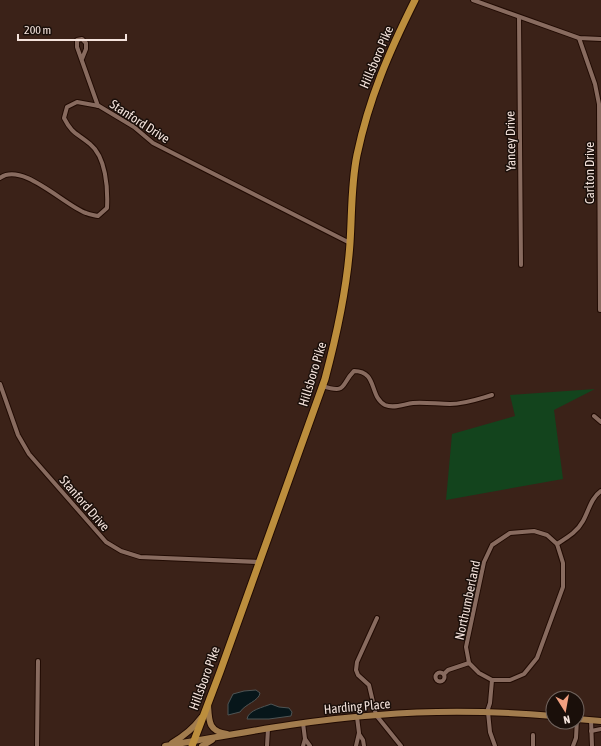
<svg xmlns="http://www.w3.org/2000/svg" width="601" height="746" viewBox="0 0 601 746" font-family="'Asap Condensed',sans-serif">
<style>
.green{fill:#13441d}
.water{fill:#07161a;stroke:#4e5454}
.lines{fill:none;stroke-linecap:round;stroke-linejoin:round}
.street-casing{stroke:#210b03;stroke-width:6}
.secondary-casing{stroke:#210b03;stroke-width:8}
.primary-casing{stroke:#210b03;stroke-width:9}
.street{stroke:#886b5f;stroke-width:4}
.secondary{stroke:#a27c4e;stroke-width:6}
.primary{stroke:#bc8e3d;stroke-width:7}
.labels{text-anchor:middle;stroke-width:3;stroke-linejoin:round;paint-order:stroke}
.street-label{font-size:13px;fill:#f4e3dc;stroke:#1a0f0a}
</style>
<rect width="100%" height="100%" fill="#3b2218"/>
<polygon class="green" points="595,389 554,410 563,479 446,500 452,434 515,416 510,395"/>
<g class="water">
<path d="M256,690l4,3c-1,8 -15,11 -20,19l-12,3v-11l5,-10 11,-3z"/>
<path d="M271,704l8,3 10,1 3,4 -1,4 -22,3h-22c1,-9 17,-12 24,-15z"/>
</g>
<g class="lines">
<g class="street-casing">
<g id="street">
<polyline points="473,0 579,38 601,39"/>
<polyline points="519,17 521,265"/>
<polyline points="579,38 595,84 599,104 600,310"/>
<polyline points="82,59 86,49 86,43 82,39 77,40 77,47 98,106"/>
<path d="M0,178c22,-17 65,28 86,35 4,2 8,2 12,3l9,-8c1,-20 -1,-51 -17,-64 -13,-11 -18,-10 -26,-26l3,-11 10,-5 22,4 35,21 19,16 197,100"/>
<polyline points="0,384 18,435 29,454 106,542 121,551 140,557 259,562"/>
<path d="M322,386c26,8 18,-1 32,-15 24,0 15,26 31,34 9,4 19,-1 28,-2 12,-1 25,1 37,1 15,0 28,-5 42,-9"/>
<polyline points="594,416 601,422"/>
<polygon points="534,531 547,535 557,544 563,563 563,587 537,658 524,674 510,680 492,680 479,673 469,663 466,647 484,562 492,545 510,533"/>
<path d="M557,544c11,-7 20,-12 26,-23 6,-11 8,-23 18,-30"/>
<polyline points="377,618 357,662 356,670 358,675 369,685 376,715 401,746"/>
<circle cx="440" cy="677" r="4.5"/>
<polyline points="444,674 448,670 469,663"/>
<polyline points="487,712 490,703 492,680"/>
<polyline points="488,712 490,732 495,746"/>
<polyline points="591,720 592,746"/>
<polyline points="303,723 305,739 303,746"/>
<polyline points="591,731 601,729"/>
<polyline points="359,734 363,740 364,746"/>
<polyline points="305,739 310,746"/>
<polyline points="37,746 38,661"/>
<polyline points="267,746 268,729"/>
<polyline points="356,746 359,733 357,717"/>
<polyline points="533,746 533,735"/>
<polyline points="573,746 576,738 577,719"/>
</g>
</g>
<g class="secondary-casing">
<g id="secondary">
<path d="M208,704c1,17 0,27 19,30"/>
<polyline points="577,719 601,721"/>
<path d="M172,743c12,-7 21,-14 29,-25"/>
<path d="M165,746c71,-12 141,-26 213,-31 58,-5 117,-4 175,1"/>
<polyline points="202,746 212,740"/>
</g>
</g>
<g class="primary-casing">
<path id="primary" d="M192,746l28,-74 105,-293c12,-45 22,-90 25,-136 2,-30 1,-59 7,-88 12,-57 32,-103 58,-155"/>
</g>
<use href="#street" class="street"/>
<use href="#secondary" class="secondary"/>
<use href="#primary" class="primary"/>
</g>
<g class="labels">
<g class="street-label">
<text transform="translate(376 57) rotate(-67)" y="5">Hillsboro Pike</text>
<text transform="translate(140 121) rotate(33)" y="5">Stanford Drive</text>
<text transform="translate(510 141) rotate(-91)" y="5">Yancey Drive</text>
<text transform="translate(589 173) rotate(-90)" y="5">Carlton Drive</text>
<text transform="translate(312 374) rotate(-73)" y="5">Hillsboro Pike</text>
<text transform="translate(85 503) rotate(49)" y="5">Stanford Drive</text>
<text transform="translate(467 600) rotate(-78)" y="5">Northumberland</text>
<text transform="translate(204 678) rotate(-70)" y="5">Hillsboro Pike</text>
<text transform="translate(357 706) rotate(-5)" y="5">Harding Place</text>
</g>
</g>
<g transform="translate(565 710) rotate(169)"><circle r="19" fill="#1a0f0a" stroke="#71645e"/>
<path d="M0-3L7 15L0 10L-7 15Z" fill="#f3a081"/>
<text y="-6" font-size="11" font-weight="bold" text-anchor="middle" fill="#f4e3dc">N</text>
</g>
<path d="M18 34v6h108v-6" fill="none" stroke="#f4e3dc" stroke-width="2"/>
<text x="24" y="34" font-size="12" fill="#f4e3dc" stroke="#1a0f0a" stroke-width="3" paint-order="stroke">200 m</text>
</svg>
